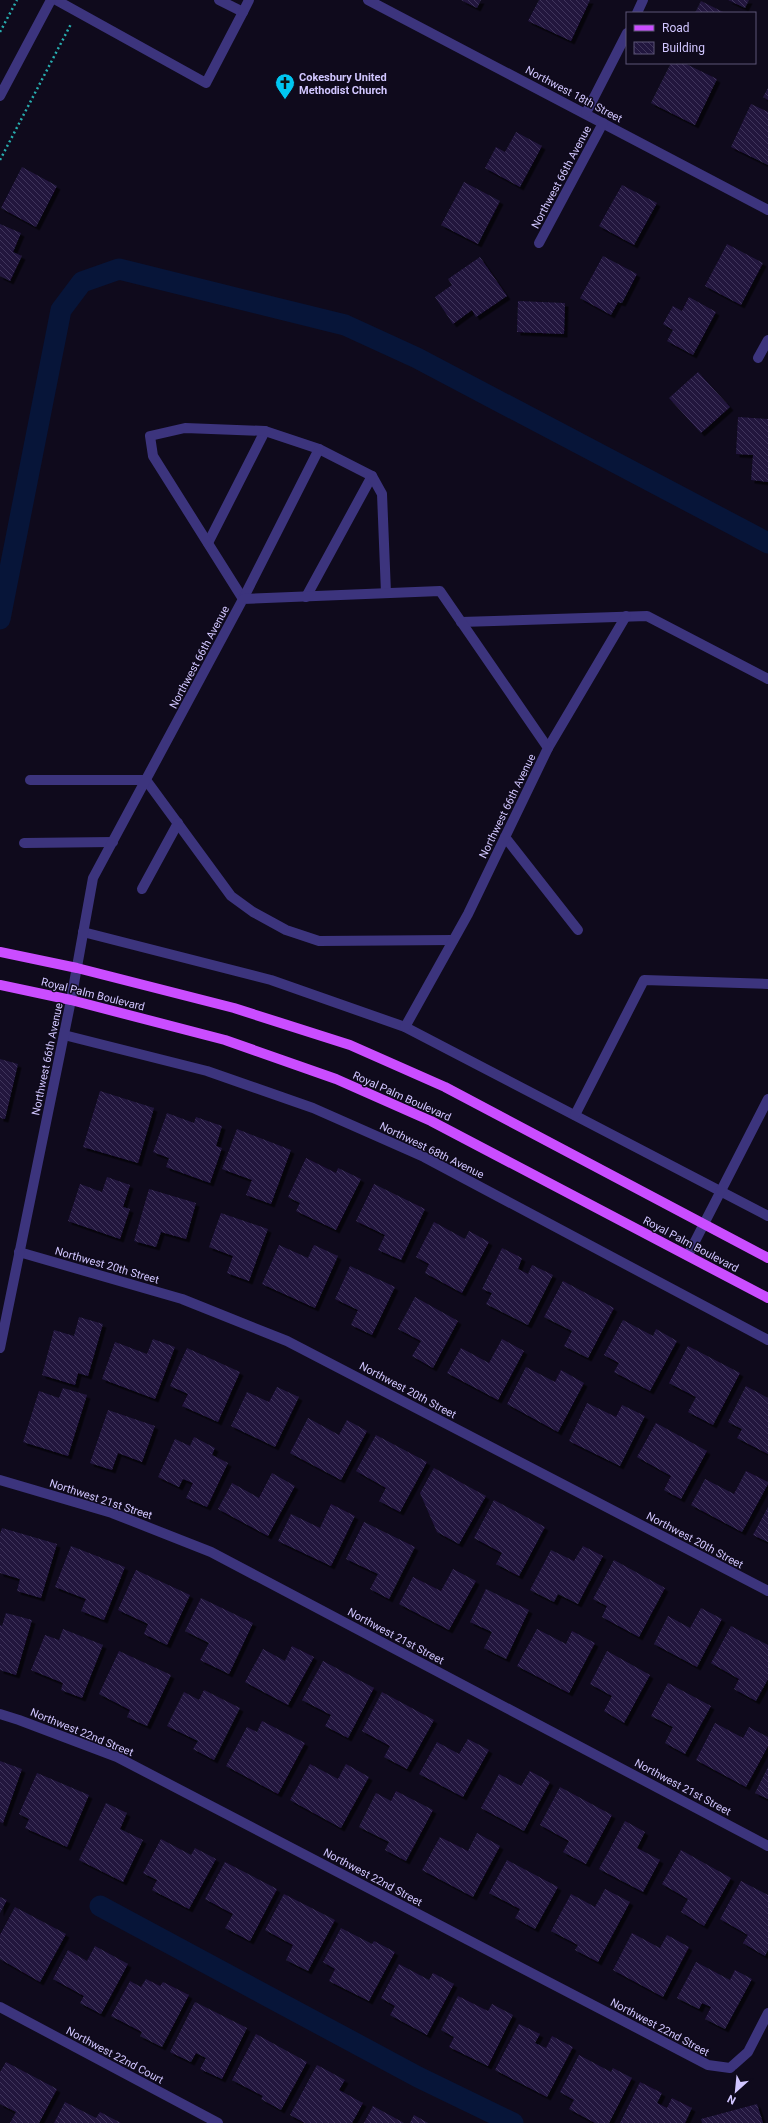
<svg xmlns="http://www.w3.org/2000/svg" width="768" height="2123" viewBox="0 0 768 2123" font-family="Roboto,sans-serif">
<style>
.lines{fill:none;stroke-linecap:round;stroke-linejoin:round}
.canal{stroke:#071539;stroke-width:21}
.building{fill:url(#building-back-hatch);filter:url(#shadow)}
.path{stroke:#28aeb0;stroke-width:2.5;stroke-dasharray:2 3;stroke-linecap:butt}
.minor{stroke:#3c347d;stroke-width:10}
.major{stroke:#ca4dff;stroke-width:10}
.labels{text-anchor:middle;stroke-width:3;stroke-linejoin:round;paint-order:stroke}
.poi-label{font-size:11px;font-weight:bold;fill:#d1c6ff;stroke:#0f0a1c;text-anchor:start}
.street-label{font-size:11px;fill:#d1c6ff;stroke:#0f0a1c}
</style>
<defs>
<pattern id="building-back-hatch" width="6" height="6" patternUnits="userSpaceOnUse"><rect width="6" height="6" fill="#21163e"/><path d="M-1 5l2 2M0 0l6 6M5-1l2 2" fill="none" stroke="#40365b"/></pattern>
<filter id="shadow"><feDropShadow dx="3.5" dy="3.5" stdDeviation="0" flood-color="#0009"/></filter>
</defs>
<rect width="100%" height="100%" fill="#0f0a1c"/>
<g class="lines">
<g class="canal">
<polyline points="0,619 61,310 82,282 119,269 345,325 417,358 768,543"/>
<polyline points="100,1906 418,2077 513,2123"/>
</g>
</g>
<g class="building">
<polygon points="461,0 481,0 477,8"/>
<polygon points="539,0 590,0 571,41 528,21"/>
<polygon points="728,0 749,0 745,8"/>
<polygon points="701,1 725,13 695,13"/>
<polygon points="671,63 684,63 717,79 695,125 651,103"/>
<polygon points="768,88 768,100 763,97"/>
<polygon points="751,104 768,112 768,165 731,147"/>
<polygon points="516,132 542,146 520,187 485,168 496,147 505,152"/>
<polygon points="22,167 57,186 36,227 1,208"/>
<polygon points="464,182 500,201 478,244 441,225"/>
<polygon points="622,185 657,203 634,245 599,226"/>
<polygon points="0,224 21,233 13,252 22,256 10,281 0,276"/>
<polygon points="727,244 763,263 741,305 705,286"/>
<polygon points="603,256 637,274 622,303 618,302 611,315 580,298"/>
<polygon points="480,257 507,296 476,317 472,310 453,324 435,297 452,285 448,279"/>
<polygon points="689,297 716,312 693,355 667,341 673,330 663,324 673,306 682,311"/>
<polygon points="518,301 565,303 564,334 517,332"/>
<polygon points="698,372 730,407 701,433 669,398"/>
<polygon points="738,417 768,419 768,482 751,480 753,455 736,454"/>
<polygon points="0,1059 18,1064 5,1119 0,1118"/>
<polygon points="100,1091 154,1108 138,1163 83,1147"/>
<polygon points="167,1113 194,1123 196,1117 222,1126 216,1146 222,1148 210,1183 166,1167 169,1158 153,1152"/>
<polygon points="237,1129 291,1150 271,1204 246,1195 252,1180 222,1169"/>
<polygon points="306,1158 336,1173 338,1168 361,1179 336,1230 296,1211 300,1203 288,1197"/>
<polygon points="107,1177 130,1185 123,1207 130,1209 120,1239 68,1221 80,1184 102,1192"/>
<polygon points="374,1184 425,1209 401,1260 378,1250 385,1235 356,1221"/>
<polygon points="149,1189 196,1203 186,1239 161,1232 156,1247 134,1241"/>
<polygon points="221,1213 268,1229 249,1281 227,1273 233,1256 209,1247"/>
<polygon points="434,1222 465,1239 469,1231 489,1242 462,1293 425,1273 429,1264 416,1257"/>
<polygon points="279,1245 308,1258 314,1245 338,1256 315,1308 262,1284"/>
<polygon points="502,1248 522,1258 518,1269 528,1274 532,1265 553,1275 528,1325 486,1304 492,1293 482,1289"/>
<polygon points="350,1266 395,1287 372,1335 351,1325 358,1310 335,1299"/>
<polygon points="563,1281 614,1308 588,1358 564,1346 572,1331 544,1317"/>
<polygon points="415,1297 458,1321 433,1368 412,1356 421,1341 398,1329"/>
<polygon points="79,1317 103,1324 88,1376 78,1373 75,1385 42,1375 54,1330 74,1336"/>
<polygon points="623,1320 653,1336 656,1329 677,1341 650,1391 614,1372 619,1363 604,1355"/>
<polygon points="153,1339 175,1347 155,1399 102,1379 115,1342 147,1354"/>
<polygon points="502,1339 524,1351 498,1400 447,1373 461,1348 489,1363"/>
<polygon points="688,1346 740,1373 713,1425 688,1412 696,1397 669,1383"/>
<polygon points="187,1348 240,1372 218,1422 182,1406 188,1394 170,1386"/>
<polygon points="526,1367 555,1382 561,1370 584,1383 558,1432 507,1404"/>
<polygon points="746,1386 768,1398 768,1454 737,1438 742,1429 728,1422"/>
<polygon points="277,1387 299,1397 275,1447 231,1426 247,1392 269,1402"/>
<polygon points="63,1388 87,1395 68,1456 23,1442 39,1391 59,1398"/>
<polygon points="587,1403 616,1417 622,1405 645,1416 620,1466 569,1441"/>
<polygon points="108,1410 155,1426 142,1462 118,1453 112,1470 90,1463"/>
<polygon points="308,1418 339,1435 347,1420 367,1431 341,1480 290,1453"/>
<polygon points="656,1423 707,1451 681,1499 664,1490 671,1476 637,1457"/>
<polygon points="376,1435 427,1462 400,1512 379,1501 386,1488 356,1471"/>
<polygon points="194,1437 215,1448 212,1455 228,1463 207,1507 186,1498 193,1483 183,1479 179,1487 158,1477 175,1439 190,1446"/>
<polygon points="434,1468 486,1496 459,1544 437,1532 420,1493"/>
<polygon points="746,1471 768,1482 768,1484 742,1532 691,1505 705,1479 734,1494"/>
<polygon points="272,1473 295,1486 268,1536 218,1509 232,1483 259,1498"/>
<polygon points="494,1500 545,1527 519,1576 496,1564 502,1553 474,1538"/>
<polygon points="331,1504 355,1516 331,1566 278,1541 291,1514 320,1528"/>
<polygon points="768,1507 768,1542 753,1535"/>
<polygon points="364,1522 415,1547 389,1599 370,1589 378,1574 346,1559"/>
<polygon points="2,1528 57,1544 41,1598 17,1591 20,1579 0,1573 0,1534"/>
<polygon points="71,1546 125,1567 104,1620 81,1611 86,1599 55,1587"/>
<polygon points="583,1546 603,1556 578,1604 558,1594 554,1602 530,1590 551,1550 574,1561"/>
<polygon points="614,1560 665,1588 639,1637 602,1617 607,1606 593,1599"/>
<polygon points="453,1569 476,1581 449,1630 399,1604 413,1577 441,1591"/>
<polygon points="136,1570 190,1595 167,1645 144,1634 148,1624 118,1610"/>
<polygon points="486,1589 529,1610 506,1659 484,1648 492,1632 470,1622"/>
<polygon points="201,1598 253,1623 229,1674 200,1660 209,1643 185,1631"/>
<polygon points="701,1608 722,1619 697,1667 654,1644 668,1616 690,1628"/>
<polygon points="6,1613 32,1620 16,1675 0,1670 0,1625 2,1626"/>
<polygon points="731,1626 768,1645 768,1679 756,1701 734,1689 739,1679 711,1663"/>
<polygon points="63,1629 103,1645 82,1698 61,1690 63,1683 31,1670 45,1635 59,1640"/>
<polygon points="537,1629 566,1644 572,1631 595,1643 569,1693 517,1666"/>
<polygon points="292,1646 314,1657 288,1705 245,1682 263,1649 285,1661"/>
<polygon points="119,1651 171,1675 147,1726 127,1717 130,1710 99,1694"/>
<polygon points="607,1651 650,1675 624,1723 604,1711 612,1696 590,1684"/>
<polygon points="323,1661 374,1688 348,1738 325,1726 331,1715 302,1700"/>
<polygon points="668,1683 711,1706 685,1754 665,1743 673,1727 651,1716"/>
<polygon points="204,1690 240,1708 214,1760 193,1749 198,1741 167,1726 184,1692 199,1700"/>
<polygon points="382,1692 434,1720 407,1769 384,1757 390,1746 362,1731"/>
<polygon points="262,1721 305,1743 278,1794 226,1766 247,1727 257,1732"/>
<polygon points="715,1723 743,1738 749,1727 768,1737 768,1746 746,1787 696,1760"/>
<polygon points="468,1739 489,1750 463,1797 419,1774 437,1742 459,1754"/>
<polygon points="0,1761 22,1769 3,1823 0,1822"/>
<polygon points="310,1764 338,1779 346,1764 369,1777 341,1828 290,1800"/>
<polygon points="768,1767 768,1799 755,1793"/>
<polygon points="530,1771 550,1782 524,1831 481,1808 499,1774 521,1786"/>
<polygon points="37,1773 89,1795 67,1847 25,1828 29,1819 19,1814"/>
<polygon points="560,1787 612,1815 586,1864 563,1852 569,1841 540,1825"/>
<polygon points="396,1791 433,1810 406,1861 385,1850 389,1842 359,1827 376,1793 391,1801"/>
<polygon points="106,1803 127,1813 120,1829 143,1840 123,1882 79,1860"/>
<polygon points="625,1821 645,1832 637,1848 660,1860 643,1892 599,1869"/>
<polygon points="477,1833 500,1846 473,1897 422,1870 440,1837 468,1851"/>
<polygon points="161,1839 191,1855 195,1848 216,1859 189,1909 152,1890 157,1880 143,1873"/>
<polygon points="681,1850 731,1878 704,1926 681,1912 688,1899 662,1884"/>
<polygon points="507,1860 558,1887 535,1929 515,1918 520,1909 489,1893"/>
<polygon points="225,1862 277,1889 250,1941 225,1928 233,1914 205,1899"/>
<polygon points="741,1881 768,1895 768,1950 765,1956 743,1943 748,1935 720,1919"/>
<polygon points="605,1889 630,1902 598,1962 575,1950 578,1945 551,1931 571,1894 595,1907"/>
<polygon points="284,1894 335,1920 308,1971 286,1960 293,1945 265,1930"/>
<polygon points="0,1897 7,1900 0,1913"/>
<polygon points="15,1907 66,1934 40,1982 0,1959 0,1935"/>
<polygon points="341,1928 372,1944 374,1941 395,1952 369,2001 329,1981 335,1969 323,1962"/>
<polygon points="632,1933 660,1948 667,1935 689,1947 663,1997 613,1970"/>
<polygon points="95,1946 128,1964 101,2014 80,2003 84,1996 53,1979 68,1950 87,1961"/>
<polygon points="696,1962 730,1980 735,1970 752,1979 725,2029 705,2019 711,2007 702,2003 699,2009 677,1998"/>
<polygon points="399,1964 429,1980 433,1973 454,1984 427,2035 390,2015 395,2006 381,1998"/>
<polygon points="146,1979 160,1986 163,1982 189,1995 162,2047 140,2036 142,2032 111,2016 130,1981 141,1987"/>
<polygon points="458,1996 488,2011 492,2004 513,2015 488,2066 449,2047 454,2037 441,2030"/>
<polygon points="195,2002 247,2028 222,2079 200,2069 206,2058 196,2053 191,2062 170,2052"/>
<polygon points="519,2024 540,2034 535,2043 546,2048 552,2036 573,2047 547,2097 495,2070"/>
<polygon points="256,2034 307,2062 281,2110 261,2099 263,2096 232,2080"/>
<polygon points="579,2055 611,2072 613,2068 632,2078 609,2123 595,2123 569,2109 574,2100 560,2092"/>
<polygon points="6,2062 57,2089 39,2123 10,2123 16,2112 0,2104 0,2072"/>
<polygon points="317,2065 345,2080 339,2090 363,2103 352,2123 305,2123 290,2115"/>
<polygon points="640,2082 662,2093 657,2103 667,2108 672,2098 692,2108 685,2123 620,2123"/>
<polygon points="65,2102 96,2118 100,2112 121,2123 54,2123"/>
<polygon points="757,2104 763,2123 702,2123 701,2119"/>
<polygon points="373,2106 404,2123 364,2123"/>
<polygon points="414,2115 428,2123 410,2123"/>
</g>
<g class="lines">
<g class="path">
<polyline points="0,32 17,0"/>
<polyline points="0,160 71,24"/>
</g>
<g class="minor">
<polyline points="56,0 206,83 243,12 219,0"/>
<polyline points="368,0 768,210"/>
<polyline points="243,12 249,0"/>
<polyline points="637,13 643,0"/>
<polyline points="0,96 51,0"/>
<polyline points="586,113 627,33"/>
<polyline points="539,243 603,123"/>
<polyline points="758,358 768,340"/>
<polyline points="208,543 265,431"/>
<polyline points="306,597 372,476"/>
<polyline points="243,599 153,456 150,436 185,428 265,431 319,449 372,476 382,494 386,593"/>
<polyline points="243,599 319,449"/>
<polyline points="461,622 647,616 768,679"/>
<polyline points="548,748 626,616"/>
<polyline points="30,780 146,780 231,896 253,912 286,930 319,941 453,940"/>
<polyline points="505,837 578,930"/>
<polyline points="24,843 113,842"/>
<polyline points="142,889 178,823"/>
<polyline points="83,932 271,980 405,1027 768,1216"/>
<polyline points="64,1035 207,1071 313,1108 424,1157 768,1340"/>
<polyline points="575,1115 644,980 768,984"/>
<polyline points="19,1252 182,1299 287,1341 768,1591"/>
<polyline points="688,1255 768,1099"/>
<polyline points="0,1348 71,1000 93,878 243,599 440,591 548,748 468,914 405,1027"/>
<polyline points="0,1480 112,1513 211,1552 768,1846"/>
<polyline points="0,1714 19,1720 117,1757 708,2065 730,2068 748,2052 768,2013"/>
<polyline points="0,2007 218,2123"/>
</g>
<g class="major">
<polyline points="0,952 77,968 234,1008 350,1045 445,1087 768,1258"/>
<polyline points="0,985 71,1000 225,1040 336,1079 431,1121 768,1298"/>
</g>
</g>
<defs>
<g id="church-pin" transform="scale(1)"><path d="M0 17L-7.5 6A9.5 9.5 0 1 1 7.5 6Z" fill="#00c6f1" stroke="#0f0a1c"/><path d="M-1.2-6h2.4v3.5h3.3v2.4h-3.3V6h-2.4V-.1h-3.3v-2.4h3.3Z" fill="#111"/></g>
</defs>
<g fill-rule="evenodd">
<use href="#church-pin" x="285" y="83"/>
</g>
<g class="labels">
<g class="poi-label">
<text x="299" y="81">Cokesbury United<tspan x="299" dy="13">Methodist Church</tspan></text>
</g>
<g class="street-label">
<text transform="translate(574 94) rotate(28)" y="4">Northwest 18th Street</text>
<text transform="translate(561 177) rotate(-62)" y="4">Northwest 66th Avenue</text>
<text transform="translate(199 657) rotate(-62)" y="4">Northwest 66th Avenue</text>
<text transform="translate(507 806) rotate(-64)" y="4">Northwest 66th Avenue</text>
<text transform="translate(93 994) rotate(14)" y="4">Royal Palm Boulevard</text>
<text transform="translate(47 1059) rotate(-78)" y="4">Northwest 66th Avenue</text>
<text transform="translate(402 1096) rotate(24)" y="4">Royal Palm Boulevard</text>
<text transform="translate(432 1150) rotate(26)" y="4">Northwest 68th Avenue</text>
<text transform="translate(691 1244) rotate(28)" y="4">Royal Palm Boulevard</text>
<text transform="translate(107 1265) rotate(16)" y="4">Northwest 20th Street</text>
<text transform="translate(408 1390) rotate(28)" y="4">Northwest 20th Street</text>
<text transform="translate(101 1499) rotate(18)" y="4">Northwest 21st Street</text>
<text transform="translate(695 1540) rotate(28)" y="4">Northwest 20th Street</text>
<text transform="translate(396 1636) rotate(28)" y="4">Northwest 21st Street</text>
<text transform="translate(82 1732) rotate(22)" y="4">Northwest 22nd Street</text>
<text transform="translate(683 1787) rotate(28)" y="4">Northwest 21st Street</text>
<text transform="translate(373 1877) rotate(28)" y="4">Northwest 22nd Street</text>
<text transform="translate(660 2027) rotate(28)" y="4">Northwest 22nd Street</text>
<text transform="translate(115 2055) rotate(28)" y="4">Northwest 22nd Court</text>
</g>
</g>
<rect x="626" y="12" width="130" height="52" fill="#0f0a1c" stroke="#5d5577"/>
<rect x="634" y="25" width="20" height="6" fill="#ca4dff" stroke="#5d5577"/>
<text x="662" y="32" font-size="12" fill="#d1c6ff">Road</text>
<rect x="634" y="42" width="20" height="12" fill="url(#building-back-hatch)" stroke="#5d5577"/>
<text x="662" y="52" font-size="12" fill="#d1c6ff">Building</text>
<g transform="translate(736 2091) rotate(207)" stroke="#0f0a1c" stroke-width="3" paint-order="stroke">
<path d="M0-3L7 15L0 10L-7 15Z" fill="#d1c6ff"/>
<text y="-6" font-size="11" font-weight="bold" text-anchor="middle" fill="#d1c6ff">N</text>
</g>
</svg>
